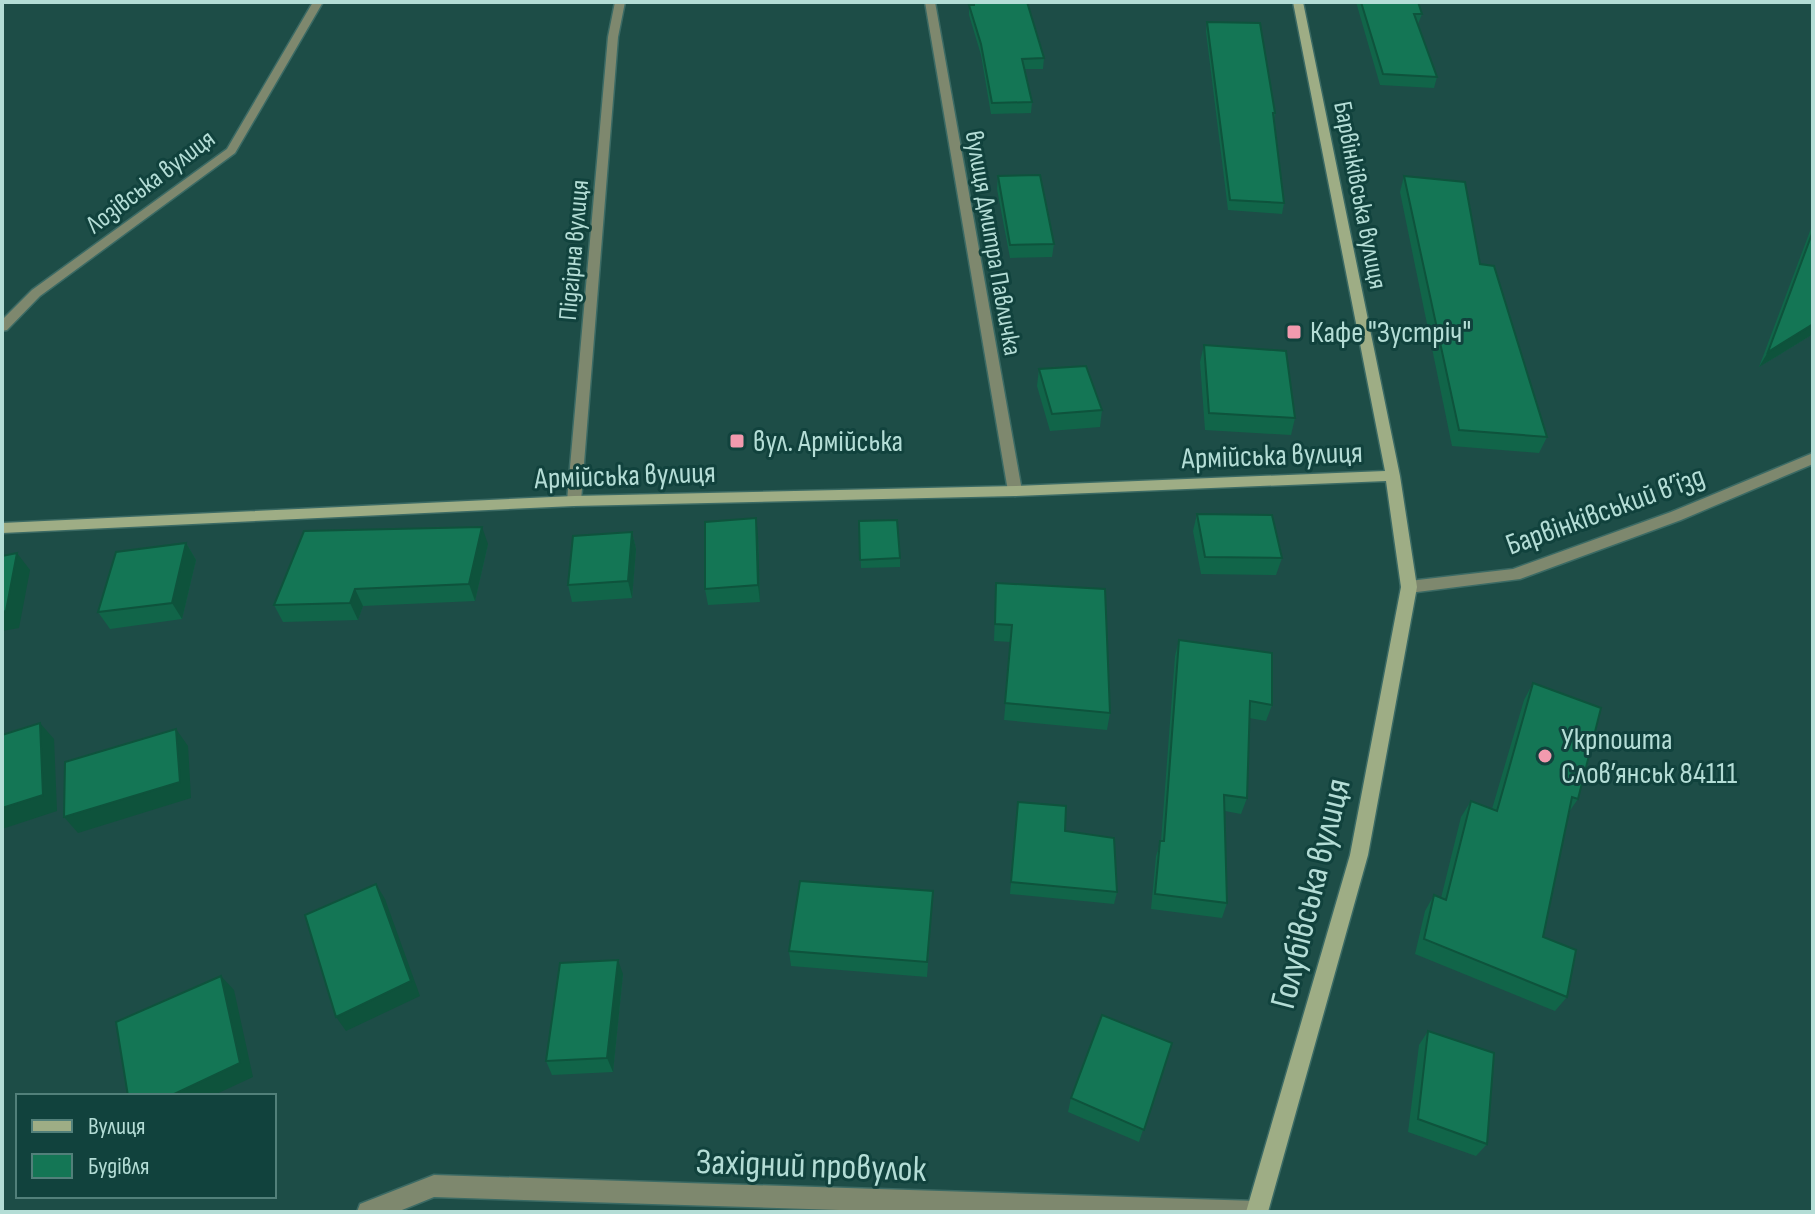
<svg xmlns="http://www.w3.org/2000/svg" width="1815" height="1214" viewBox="0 0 1815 1214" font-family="'Sofia Sans Condensed',sans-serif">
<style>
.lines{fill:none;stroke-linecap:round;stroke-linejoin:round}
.street-casing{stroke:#3b6a64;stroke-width:3}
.secondary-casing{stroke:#3b6a64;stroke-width:3}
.street{fill:#7e886e;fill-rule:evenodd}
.secondary{fill:#9ead85;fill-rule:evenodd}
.wall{fill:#116549}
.shaded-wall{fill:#0e533c}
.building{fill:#147655;stroke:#0e533c;stroke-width:2}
.poi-dot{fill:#f29aae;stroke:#11423d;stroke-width:3}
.labels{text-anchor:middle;stroke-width:6;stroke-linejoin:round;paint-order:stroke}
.far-street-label{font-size:26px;fill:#b4ddd6;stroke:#11423d}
.poi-label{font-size:30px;fill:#b4ddd6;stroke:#11423d;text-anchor:start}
.street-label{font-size:30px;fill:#b4ddd6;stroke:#11423d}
.near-street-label{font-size:36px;fill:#b4ddd6;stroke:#11423d}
</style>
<rect width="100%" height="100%" fill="#1d4d47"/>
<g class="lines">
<g class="street-casing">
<g id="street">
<polygon points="313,2 323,2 235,153 40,296 7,330 2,331 2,320 32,290 227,149"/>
<polygon points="615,2 625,2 618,37 581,501 574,506 567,501 608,37"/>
<polygon points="925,2 935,2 1022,491 1015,496 1008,491"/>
<polygon points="1813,453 1813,464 1681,520 1520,579 1409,593 1401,587 1409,581 1513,569 1671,512"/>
<polygon points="434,1175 1257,1201 1265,1204 1268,1212 901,1212 434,1197 397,1212 357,1212 360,1204"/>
</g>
</g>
<g class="secondary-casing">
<polygon id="secondary" points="1293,2 1303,2 1400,476 1417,587 1368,855 1268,1212 1246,1212 1350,855 1401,587 1386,481 1015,496 574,506 2,533 2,523 574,496 1015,486 1385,471"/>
</g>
<use href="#street" class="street"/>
<use href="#secondary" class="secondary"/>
</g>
<g class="wall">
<polygon points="972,2 1010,2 1044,58 1043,69 1025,69 1032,102 1031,113 991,114 981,55 969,15 969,5 972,5"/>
<polygon points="1356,2 1418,2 1422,14 1418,24 1437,77 1434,88 1380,85"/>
<polygon points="1207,22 1275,113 1274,120 1284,203 1282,214 1228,210 1206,32"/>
<polygon points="998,176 1054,244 1052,257 1010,258 997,189"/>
<polygon points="1404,176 1480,264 1547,437 1539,453 1452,446 1400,192"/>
<polygon points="1813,223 1813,334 1759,367"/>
<polygon points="1204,345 1295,418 1291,435 1205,430 1200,362"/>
<polygon points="1039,369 1102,410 1100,427 1050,431 1037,386"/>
<polygon points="1197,514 1282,558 1276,575 1201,574 1193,531"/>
<polygon points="859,521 900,558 900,567 861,568"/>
<polygon points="632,532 636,549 632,598 572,602 568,585"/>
<polygon points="758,535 760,602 708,605 705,589"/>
<polygon points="186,543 196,560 182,619 110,629 98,612"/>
<polygon points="488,544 475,601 363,606 358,620 283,622 274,605"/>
<polygon points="996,583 1110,713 1107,730 1004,720 1011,642 994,641"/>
<polygon points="1179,640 1272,705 1266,721 1249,718 1247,798 1241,814 1225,811 1227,903 1222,918 1151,909 1156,856 1161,841 1175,656"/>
<polygon points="1533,683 1578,799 1569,812 1543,937 1567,997 1555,1011 1415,954 1425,911 1434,895 1441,898 1461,817 1471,801 1492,809 1524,700"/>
<polygon points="1018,802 1117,892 1114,904 1010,894"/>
<polygon points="933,891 927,977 791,966 789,951"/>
<polygon points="623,974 613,1072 552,1075 546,1061"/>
<polygon points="1428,1031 1487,1144 1476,1156 1408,1132 1419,1045"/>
<polygon points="1172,1043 1139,1142 1068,1112 1071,1098"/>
</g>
<g class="shaded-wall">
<polygon points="1813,324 1813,334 1759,367 1768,352"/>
<polygon points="756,518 758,535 760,602 758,585"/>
<polygon points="482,527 488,544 475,601 469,584"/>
<polygon points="632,532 636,549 632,598 628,581"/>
<polygon points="186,543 196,560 182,619 172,603"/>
<polygon points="17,553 30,570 19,628 2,631 2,612"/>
<polygon points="355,589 363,606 358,620 350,603"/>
<polygon points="40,723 54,739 57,811 2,829 2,808"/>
<polygon points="176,729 188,746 191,798 78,833 64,817"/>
<polygon points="376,884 385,899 420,996 346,1031 336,1017"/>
<polygon points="618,960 623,974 613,1072 607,1058"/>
<polygon points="221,976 234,990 253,1077 212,1096 170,1096"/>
</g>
<g class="building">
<polygon points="974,2 1027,2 1044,58 1022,59 1032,102 992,103 981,44 969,5 974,5"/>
<polygon points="1361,2 1418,2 1422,14 1414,14 1437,77 1383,74"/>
<polygon points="1207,22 1260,23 1275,113 1273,113 1284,203 1230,200"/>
<polygon points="1040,175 1054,244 1010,245 998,176"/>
<polygon points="1404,176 1465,182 1480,264 1494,266 1547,437 1459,430"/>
<polygon points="1813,231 1813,324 1768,352"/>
<polygon points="1204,345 1286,351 1295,418 1209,413"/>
<polygon points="1086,366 1102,410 1052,414 1039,369"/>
<polygon points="1197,514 1272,515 1282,558 1205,557"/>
<polygon points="756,518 758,585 705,589 705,522"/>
<polygon points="897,520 900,558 860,560 859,521"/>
<polygon points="482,527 469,584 355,589 350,603 274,605 304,531"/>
<polygon points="632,532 628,581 568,585 573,536"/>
<polygon points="186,543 172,603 98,612 116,552"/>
<polygon points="17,553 6,611 2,612 2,556"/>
<polygon points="996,583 1105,589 1110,713 1005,703 1012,625 995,624"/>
<polygon points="1179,640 1272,653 1272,705 1250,701 1247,798 1224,795 1227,903 1155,894 1160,841 1164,841"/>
<polygon points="1533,683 1601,708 1578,799 1572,797 1543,937 1576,950 1567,997 1424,939 1434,895 1446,900 1471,801 1497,811"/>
<polygon points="40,723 43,795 2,808 2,735"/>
<polygon points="176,729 180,782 64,817 65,762"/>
<polygon points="1018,802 1066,806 1065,831 1114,838 1117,892 1011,882"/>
<polygon points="800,881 933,891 927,962 789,951"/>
<polygon points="376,884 411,981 336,1017 305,915"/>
<polygon points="618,960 607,1058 546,1061 560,963"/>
<polygon points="221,976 240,1063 170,1096 128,1096 116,1022"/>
<polygon points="1102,1015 1172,1043 1144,1130 1071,1098"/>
<polygon points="1428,1031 1494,1053 1487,1144 1418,1119"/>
</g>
<g class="poi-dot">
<rect x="1286" y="324" width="16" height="16" rx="4"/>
<rect x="729" y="433" width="16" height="16" rx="4"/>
<circle cx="1545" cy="756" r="8"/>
</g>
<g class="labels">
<g class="far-street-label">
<text transform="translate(150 181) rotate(-37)" y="9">Лозівська вулиця</text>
<text transform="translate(1361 195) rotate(79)" y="9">Барвінківська вулиця</text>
<text transform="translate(994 243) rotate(80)" y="9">вулиця Дмитра Павличка</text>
<text transform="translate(573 250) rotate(-85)" y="9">Підгірна вулиця</text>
</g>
<g class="poi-label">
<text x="1310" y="342">Кафе "Зустріч"</text>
<text x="753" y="451">вул. Армійська</text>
<text x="1561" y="749">Укрпошта<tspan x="1561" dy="34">Слов’янськ 84111</tspan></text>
</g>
<g class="street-label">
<text transform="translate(1272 455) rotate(-2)" y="10">Армійська вулиця</text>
<text transform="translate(625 475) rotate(-2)" y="10">Армійська вулиця</text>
<text transform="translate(1605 510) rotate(-20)" y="10">Барвінківський в’їзд</text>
</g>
<g class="near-street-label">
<text transform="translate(1309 893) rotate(-76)" y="13">Голубівська вулиця</text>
<text transform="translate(811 1164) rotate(2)" y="13">Західний провулок</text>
</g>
</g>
<rect width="1815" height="1214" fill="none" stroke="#b4ddd6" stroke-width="8"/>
<rect x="16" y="1094" width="260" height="104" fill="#11423d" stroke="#52807a" stroke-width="2"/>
<rect x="32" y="1120" width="40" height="12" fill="#9ead85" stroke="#52807a" stroke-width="2"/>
<text x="88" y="1134" font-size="24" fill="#b4ddd6">Вулиця</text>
<rect x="32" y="1154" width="40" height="24" fill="#147655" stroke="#52807a" stroke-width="2"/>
<text x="88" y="1174" font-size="24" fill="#b4ddd6">Будівля</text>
</svg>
